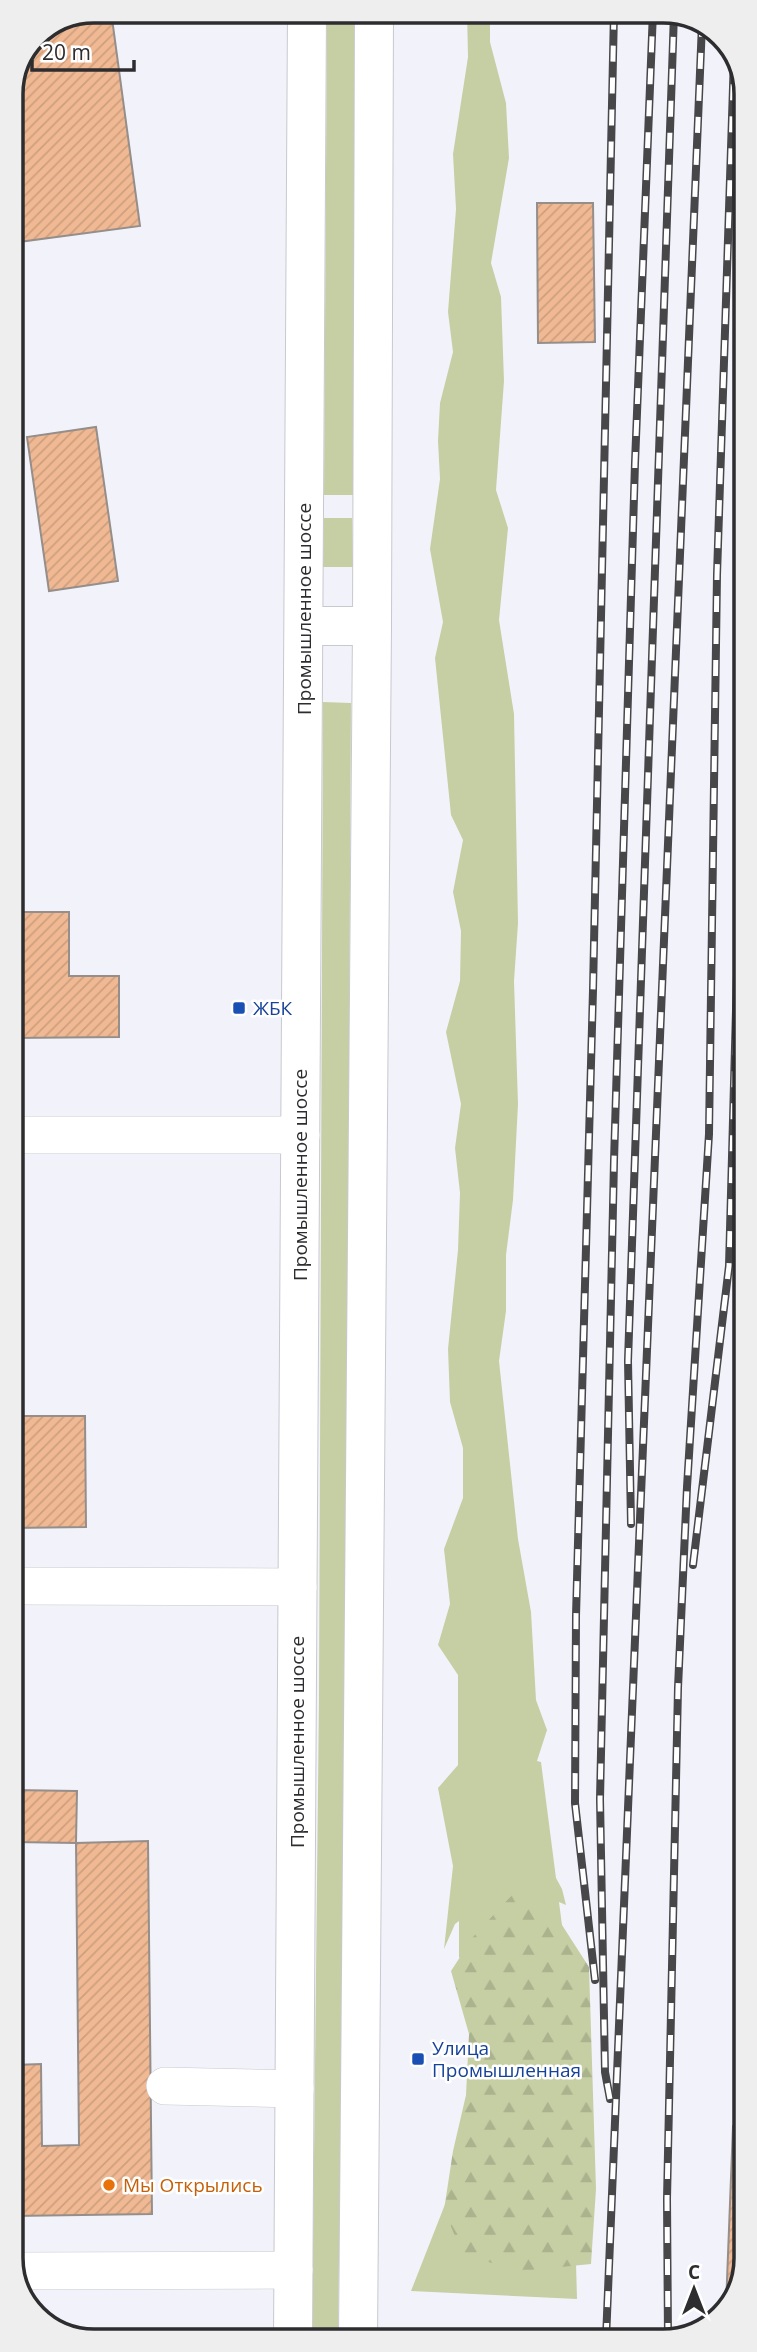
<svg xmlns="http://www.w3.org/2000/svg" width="757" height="2352" viewBox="0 0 757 2352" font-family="'Open Sans',sans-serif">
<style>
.grass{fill:#c6cfa4}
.forest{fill:url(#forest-firs)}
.building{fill:url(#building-hatch);stroke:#958e8a;stroke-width:2}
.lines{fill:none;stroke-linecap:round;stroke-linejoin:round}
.minor-casing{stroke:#c8c8cf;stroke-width:38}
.major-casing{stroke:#c8c8cf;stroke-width:40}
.minor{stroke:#fff;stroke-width:37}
.major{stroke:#fff;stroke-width:38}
.rail-casing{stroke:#47474a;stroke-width:8}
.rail{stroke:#fff;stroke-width:5;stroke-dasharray:16;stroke-linecap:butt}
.transit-dot{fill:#1a4fb4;stroke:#fff;stroke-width:2.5}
.food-dot{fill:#e8710a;stroke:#fff;stroke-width:2.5}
.labels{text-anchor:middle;stroke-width:5;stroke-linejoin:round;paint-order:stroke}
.street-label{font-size:19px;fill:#2d2d30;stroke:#fff}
.transit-label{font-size:19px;fill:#164399;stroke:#fff;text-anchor:start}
.food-label{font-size:19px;fill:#c56008;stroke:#fff;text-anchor:start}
.rim{fill:none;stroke:#2d2d30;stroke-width:3.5}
</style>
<defs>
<pattern id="forest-firs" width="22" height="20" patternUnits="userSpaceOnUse" patternTransform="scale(1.75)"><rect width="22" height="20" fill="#c6cfa4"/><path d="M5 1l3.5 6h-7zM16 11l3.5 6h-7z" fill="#aab28e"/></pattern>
<pattern id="building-hatch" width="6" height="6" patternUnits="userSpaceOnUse" patternTransform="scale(1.75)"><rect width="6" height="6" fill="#f0b993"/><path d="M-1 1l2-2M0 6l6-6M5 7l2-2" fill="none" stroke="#ce9f7f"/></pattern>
</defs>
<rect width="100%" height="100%" fill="#f2f3fa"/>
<g class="grass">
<polygon points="327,11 355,11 353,495 324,495"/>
<polygon points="467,11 490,11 490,42 506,103 509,158 491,263 501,297 504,381 496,490 508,528 499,620 514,714 518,923 514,981 518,1104 513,1200 506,1255 506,1311 499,1361 518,1539 531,1612 536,1700 547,1730 537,1761 541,1762 556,1878 562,1889 566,1905 559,1902 568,1972 577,2299 411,2291 484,2105 490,1998 459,1957 459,1921 455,1924 444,1949 453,1866 438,1788 458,1765 458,1675 438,1645 450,1604 444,1549 463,1498 463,1448 450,1402 448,1349 458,1250 460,1193 455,1148 461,1104 446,1032 460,981 461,931 453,892 463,840 451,815 435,658 443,622 430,549 440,479 438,441 440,403 453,352 448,312 456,209 453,154 468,57"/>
<polygon points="324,518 352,518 353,567 323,567"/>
<polygon points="323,702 351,703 345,1783 338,2340 312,2340 319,1698"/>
</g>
<polygon class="forest" points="514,1893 553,1911 589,1967 596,2189 591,2264 521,2271 463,2255 444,2210 453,2151 466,2095 469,2034 451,1971 473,1937"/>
<g class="building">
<polygon points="94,10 111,11 140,226 11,243 11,89 35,35"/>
<polygon points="537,203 593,203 595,342 538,343"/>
<polygon points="96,427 118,581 49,591 27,437"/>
<polygon points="12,912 69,912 69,976 119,976 119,1037 12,1038"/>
<polygon points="12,1276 18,1276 19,1416 85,1416 86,1527 12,1528"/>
<polygon points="13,1790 77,1791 76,1843 13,1842"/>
<polygon points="148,1841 152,2214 13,2216 13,2065 41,2064 42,2146 79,2145 76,1843"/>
<polygon points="733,2126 746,2126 746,2259 730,2307 726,2306"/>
</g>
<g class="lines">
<g class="minor-casing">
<g id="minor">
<polyline points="12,1135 301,1135"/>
<polyline points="12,1586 298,1587"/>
<polyline points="165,2086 295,2089"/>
<polyline points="13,2271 294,2270"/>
</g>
</g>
<g class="major-casing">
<g id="major">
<polyline points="304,626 372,626"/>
<polyline points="293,2340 307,11"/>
<polyline points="358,2340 372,626 374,11"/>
</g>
</g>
<use href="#minor" class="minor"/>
<use href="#major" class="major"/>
<g class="rail-casing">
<g id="rail">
<polyline points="739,1197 745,1156"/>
<polyline points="631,1524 628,1361 674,13"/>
<polyline points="693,1565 729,1266 745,682"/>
<polyline points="595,1980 575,1803 576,1616 593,990 614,11"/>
<polyline points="610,2099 605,2072 600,1799 614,1161 635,463 653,11"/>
<polyline points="606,2339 702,24"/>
<polyline points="668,2339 667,2199 678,1688 687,1487 709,1134 717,575 734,57"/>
</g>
</g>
<use href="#rail" class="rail"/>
</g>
<g class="transit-dot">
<rect x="232" y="1001" width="14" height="14" rx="3.5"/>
<rect x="411" y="2052" width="14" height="14" rx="3.5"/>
</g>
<circle class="food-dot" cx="109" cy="2185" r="7"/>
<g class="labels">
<g class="street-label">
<text transform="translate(304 609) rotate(-90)" y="7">Промышленное шоссе</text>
<text transform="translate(300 1175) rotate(-90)" y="7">Промышленное шоссе</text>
<text transform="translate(297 1742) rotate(-90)" y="7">Промышленное шоссе</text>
</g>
<g class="transit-label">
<text x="253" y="1015">ЖБК</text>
<text x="432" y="2055">Улица<tspan x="432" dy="22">Промышленная</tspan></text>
</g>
<g class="food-label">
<text x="123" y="2192">Мы Открылись</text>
</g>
</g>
<path d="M0 0H757V2352H0ZM94 23H663A71 71 0 0 1 734 94V2258A71 71 0 0 1 663 2329H94A71 71 0 0 1 23 2258V94A71 71 0 0 1 94 23Z" fill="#eee" fill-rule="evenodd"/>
<path class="rim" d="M94 23H663A71 71 0 0 1 734 94V2258A71 71 0 0 1 663 2329H94A71 71 0 0 1 23 2258V94A71 71 0 0 1 94 23Z"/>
<g transform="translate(694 2289)" stroke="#ffffff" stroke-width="5" paint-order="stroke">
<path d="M0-5L12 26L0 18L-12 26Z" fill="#2d2d30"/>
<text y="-10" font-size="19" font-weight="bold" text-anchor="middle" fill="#2d2d30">С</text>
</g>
<path d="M32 60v10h102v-10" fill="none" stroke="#2d2d30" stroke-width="3.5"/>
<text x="42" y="60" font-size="21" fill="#2d2d30" stroke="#ffffff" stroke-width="5" paint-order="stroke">20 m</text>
</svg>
